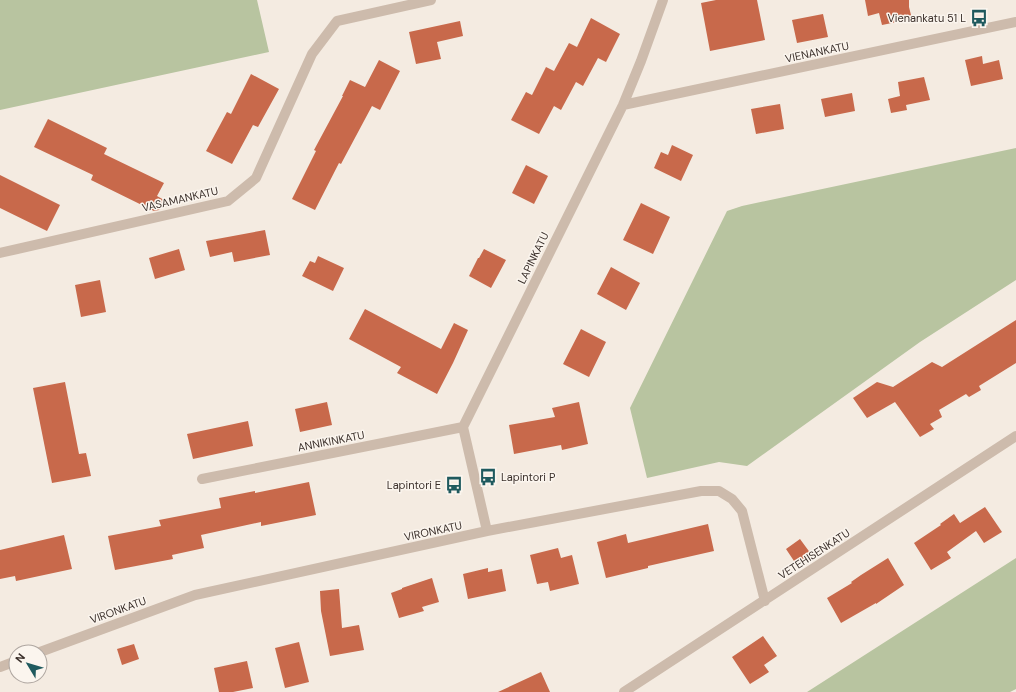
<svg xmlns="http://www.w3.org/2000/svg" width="1016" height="692" font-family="'DM Sans',sans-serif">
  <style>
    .green { fill: #b8c4a0 }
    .building { fill: #c8694b }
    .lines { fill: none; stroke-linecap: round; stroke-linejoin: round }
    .minor { stroke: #cdbbac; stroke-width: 10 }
    .labels { text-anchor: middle; stroke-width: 3; stroke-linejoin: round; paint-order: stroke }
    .poi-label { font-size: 11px; fill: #3b302b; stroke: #fbf5ee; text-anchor: end }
    .street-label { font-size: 11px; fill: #3b302b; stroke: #fbf5ee }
  </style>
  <rect width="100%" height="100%" fill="#f4ebe1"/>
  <path class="green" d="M 0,0 L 257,0 L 269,52 L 0,110 Z
    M 1016,148 L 1016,280 L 920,342 L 747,466 L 719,462 L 647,478 L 630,408 L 727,211 L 742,206 Z
    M 1016,558 L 1016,689 L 1010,692 L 807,692 Z"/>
  <path class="building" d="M 716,0 L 757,0 L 765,40 L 710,51 L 701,3 Z
    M 865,0 L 909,0 L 909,7 L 912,19 L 882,25 L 879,13 L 868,16 Z
    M 823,14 L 828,37 L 797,43 L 792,20 Z
    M 591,18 L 620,34 L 606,62 L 598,58 L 583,86 L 576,82 L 561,110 L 554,106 L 539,134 L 511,120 L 526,92 L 532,95 L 546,67 L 554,71 L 569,43 L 577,47 Z
    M 460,21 L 463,36 L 437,42 L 441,59 L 416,64 L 409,32 Z
    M 982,56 L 983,64 L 999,60 L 1003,79 L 971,86 L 965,60 Z
    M 379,60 L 400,71 L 380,110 L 372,106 L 341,164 L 339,163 L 315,210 L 292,199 L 316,151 L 314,150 L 343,96 L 342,96 L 350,80 L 365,87 Z
    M 251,74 L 279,89 L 258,127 L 253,125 L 232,164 L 206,151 L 227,112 L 231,114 Z
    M 924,77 L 930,100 L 906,105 L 907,110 L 891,113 L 888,99 L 900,96 L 898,82 Z
    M 852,93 L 855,111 L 825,117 L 821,99 Z
    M 780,104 L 784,129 L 756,134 L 751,109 Z
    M 48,119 L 107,148 L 104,154 L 164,183 L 157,196 L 164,200 L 159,210 L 154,211 L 91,180 L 93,175 L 34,147 Z
    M 672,145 L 693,155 L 681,181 L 654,168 L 661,152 L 668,155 Z
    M 526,165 L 548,176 L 534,204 L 512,193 Z
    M 0,175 L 60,205 L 47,231 L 0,208 Z
    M 641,203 L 670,217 L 653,254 L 623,240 Z
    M 265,230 L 270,255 L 234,262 L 232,252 L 210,257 L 206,241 Z
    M 179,249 L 185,270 L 155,279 L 149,258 Z
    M 484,249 L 506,260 L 491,288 L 469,276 L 478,258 L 479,258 Z
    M 318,256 L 344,268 L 333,291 L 302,276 L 310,261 L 315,263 Z
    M 611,267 L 640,283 L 626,310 L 597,294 Z
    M 100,280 L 106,312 L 81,317 L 75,285 Z
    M 365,309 L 441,349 L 454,323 L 468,330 L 453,363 L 437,394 L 397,373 L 401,367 L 349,339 Z
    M 1016,320 L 1016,363 L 979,386 L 981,390 L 969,397 L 966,394 L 939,410 L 942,417 L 930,424 L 934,429 L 920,437 L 895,402 L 867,418 L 853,398 L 877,382 L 893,387 L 932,362 L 942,367 Z
    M 581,329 L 606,342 L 589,377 L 563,364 Z
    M 65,382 L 79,454 L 86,453 L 91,476 L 52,483 L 33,388 Z
    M 327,402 L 332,425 L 300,432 L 295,409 Z
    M 579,402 L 588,444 L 562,450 L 561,445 L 514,454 L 509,425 L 555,417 L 552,408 Z
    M 248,421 L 253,446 L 193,459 L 187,434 Z
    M 309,482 L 316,515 L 261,526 L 261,522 L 201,535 L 204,548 L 172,555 L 173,559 L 115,570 L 108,536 L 161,526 L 159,520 L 221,508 L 219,498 L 255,491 L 255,493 Z
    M 985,507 L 1002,532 L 984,543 L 976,531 L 947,552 L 951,558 L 931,570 L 914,543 L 941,525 L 940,524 L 954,514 L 960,523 Z
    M 708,524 L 714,551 L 648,566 L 648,568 L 606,578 L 597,542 L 626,534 L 628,543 Z
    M 64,535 L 72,569 L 16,581 L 15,576 L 0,579 L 0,550 Z
    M 800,539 L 811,554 L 796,564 L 786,549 Z
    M 558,548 L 561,558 L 572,555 L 579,584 L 550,591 L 548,582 L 537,584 L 530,555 Z
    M 888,558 L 904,585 L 876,604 L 876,603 L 841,623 L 827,598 L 852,583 L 851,582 L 861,575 Z
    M 488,568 L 488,572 L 502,569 L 506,591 L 468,599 L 463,574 Z
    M 432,578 L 439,602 L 422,607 L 424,611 L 399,618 L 391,593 L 402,589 L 402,588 Z
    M 339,589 L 342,628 L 359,625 L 364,650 L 330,656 L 321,611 L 320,591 Z
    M 763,636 L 777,656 L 764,665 L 769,672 L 750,684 L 732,657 Z
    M 299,642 L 309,682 L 285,688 L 275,648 Z
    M 134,644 L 139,659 L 122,665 L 117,649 Z
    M 247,661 L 253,688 L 233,692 L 219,692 L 214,668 Z
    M 541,672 L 550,692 L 498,692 Z"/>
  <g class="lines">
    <path class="minor" d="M 623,105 L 1016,22
      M 0,253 L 228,201 L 256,178 L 312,54 L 337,21 L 431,0
      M 202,479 L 463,427
      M 487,531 L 463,427 L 623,105 L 641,61 L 663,0
      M 40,652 L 195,595 L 487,531 L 701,491 L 719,491 L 732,499 L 742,511 L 765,601
      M 0,667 L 16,661
      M 624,692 L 1016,436"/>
  </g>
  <defs>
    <g id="bus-bare" transform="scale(1.38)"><path d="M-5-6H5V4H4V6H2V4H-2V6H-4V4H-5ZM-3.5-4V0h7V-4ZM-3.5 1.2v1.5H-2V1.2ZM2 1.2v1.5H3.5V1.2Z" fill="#1f5a5e" stroke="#fbf5ee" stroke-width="2.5" paint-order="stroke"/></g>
  </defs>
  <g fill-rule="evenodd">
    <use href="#bus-bare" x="979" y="18"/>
    <use href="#bus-bare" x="488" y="477"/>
    <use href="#bus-bare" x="454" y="485"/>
  </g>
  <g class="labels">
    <g class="poi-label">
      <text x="966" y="22">Vienankatu 51 L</text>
      <text x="501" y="481" text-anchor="start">Lapintori P</text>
      <text x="441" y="489">Lapintori E</text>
    </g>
    <g class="street-label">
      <text transform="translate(817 52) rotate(-12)" y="4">VIENANKATU</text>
      <text transform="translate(180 199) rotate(-13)" y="4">VASAMANKATU</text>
      <text transform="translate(533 258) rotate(-64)" y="4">LAPINKATU</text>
      <text transform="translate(331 441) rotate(-11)" y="4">ANNIKINKATU</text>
      <text transform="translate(433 531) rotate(-12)" y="4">VIRONKATU</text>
      <text transform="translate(814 554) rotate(-33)" y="4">VETEHISENKATU</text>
      <text transform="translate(118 610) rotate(-20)" y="4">VIRONKATU</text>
    </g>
  </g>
  <g transform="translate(28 664) rotate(308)"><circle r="19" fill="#fbf5ee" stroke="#aea6a0"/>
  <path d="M0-3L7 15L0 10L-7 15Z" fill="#1f5a5e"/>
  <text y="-6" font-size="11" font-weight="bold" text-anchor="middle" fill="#3b302b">N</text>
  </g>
</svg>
